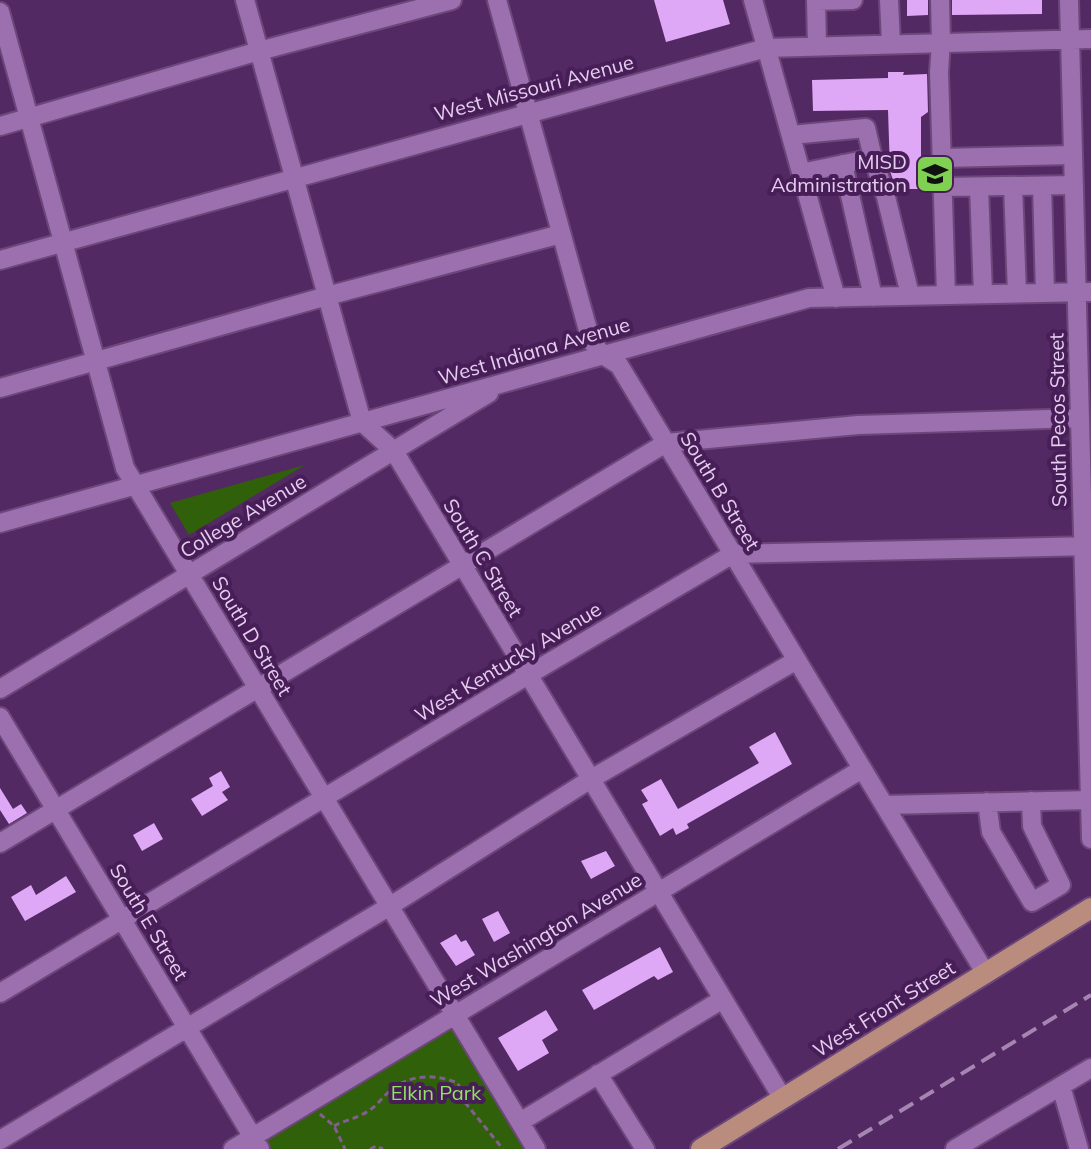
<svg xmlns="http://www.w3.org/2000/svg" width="1091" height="1149" font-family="Mulish,sans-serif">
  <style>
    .green { fill: #30600a }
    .building { fill: #dfa8f6 }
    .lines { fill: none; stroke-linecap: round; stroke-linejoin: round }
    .minor-casing { stroke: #6c477a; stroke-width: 22 }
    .major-casing { stroke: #6c477a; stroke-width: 24 }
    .path { stroke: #835f91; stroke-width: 3; stroke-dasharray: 6 4; stroke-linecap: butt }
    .minor { stroke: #9c6faf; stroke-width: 18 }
    .major { stroke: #b98c7e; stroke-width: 20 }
    .rail { stroke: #a585b2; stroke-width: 4; stroke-dasharray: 16 8; stroke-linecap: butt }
    .labels { text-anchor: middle; stroke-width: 8; stroke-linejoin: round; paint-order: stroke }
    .street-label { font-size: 20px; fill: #e6cef0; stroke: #481e58 }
    .poi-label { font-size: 20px; fill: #e6cef0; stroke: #481e58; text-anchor: end }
    .park-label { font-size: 20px; fill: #91e361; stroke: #481e58 }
  </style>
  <rect width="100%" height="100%" fill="#532963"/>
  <path class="green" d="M 305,465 L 189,535 L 170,503 Z
    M 455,1014 L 536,1149 L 260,1149 L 253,1137 Z"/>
  <path class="building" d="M 654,0 L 723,0 L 730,24 L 666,42 Z
    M 907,0 L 928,0 L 928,15 L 907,16 Z
    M 952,0 L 1042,0 L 1042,14 L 952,15 Z
    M 888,72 L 904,72 L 903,75 L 927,74 L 928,112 L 921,117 L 921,156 L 926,156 L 928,189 L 896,189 L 890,171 L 888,110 L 813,111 L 812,80 L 888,78 Z
    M 775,732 L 792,764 L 687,824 L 689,828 L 676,835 L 673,828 L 660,836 L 642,804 L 648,801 L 641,790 L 661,779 L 678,809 L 759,763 L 749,747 Z
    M 221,771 L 230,787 L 222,792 L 228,800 L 202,816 L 191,799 L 213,786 L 209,778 Z
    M 0,788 L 13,809 L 21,804 L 27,813 L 9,824 L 0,810 Z
    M 154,823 L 163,839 L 142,851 L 133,835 Z
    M 606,851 L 615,866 L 591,879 L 581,861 Z
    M 66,876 L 76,892 L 25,921 L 11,897 L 31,885 L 36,895 Z
    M 498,911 L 510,933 L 494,942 L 482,919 Z
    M 456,934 L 461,942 L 466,940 L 475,955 L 456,966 L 440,943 Z
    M 660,947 L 673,972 L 658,980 L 654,976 L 594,1010 L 582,990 Z
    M 546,1010 L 558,1030 L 542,1040 L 549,1053 L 518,1071 L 498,1038 Z"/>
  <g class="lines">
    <g class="minor-casing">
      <path id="minor" d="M 245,0 L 362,422 L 394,451 L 783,1099
        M 497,0 L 591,341 L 603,355 L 619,365 L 986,974
        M 753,0 L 836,298
        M 816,0 L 817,45
        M 889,0 L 891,43
        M 940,0 L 941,42 L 939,72 L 946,295
        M 1069,0 L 1091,839
        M 816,1 L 853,0
        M 0,12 L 125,468 L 536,1149
        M 0,126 L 259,51 L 452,0
        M 791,135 L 866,128 L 873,158
        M 942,158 L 1073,155
        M 843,164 L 873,297
        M 801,173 L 873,158 L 886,197 L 910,295
        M 1013,186 L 1017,293
        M 1042,186 L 1045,293
        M 942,187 L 1074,185
        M 979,187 L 983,294
        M 0,260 L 766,48 L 1091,39
        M 0,388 L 327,296 L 561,234
        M 0,523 L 809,298 L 1091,292
        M 0,689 L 489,393
        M 0,717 L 260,1149
        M 987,802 L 991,832 L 1032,902 L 1061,885 L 1032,826 L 1031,801
        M 885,805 L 1091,800
        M 0,843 L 666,443 L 858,425 L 1080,418
        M 0,993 L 528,675 L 733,554 L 1091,546
        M 598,1074 L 645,1149
        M 1061,1086 L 1079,1149
        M 520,1122 L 723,999
        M 0,1140 L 390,906 L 591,779 L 797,660
        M 233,1149 L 862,769
        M 955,1149 L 1091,1068"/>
    </g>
    <g class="major-casing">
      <path id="major" d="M 701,1149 L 1091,908"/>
    </g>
    <path class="path" d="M 320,1114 L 334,1126 L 345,1149
      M 334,1126 C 343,1121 354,1119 363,1114 C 375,1109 382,1097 392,1089 C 412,1074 435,1074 458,1083 L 463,1100 L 503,1149
      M 370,1149 L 376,1146 L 383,1149"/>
    <use href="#minor" class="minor"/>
    <use href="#major" class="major"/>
    <path class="rail" d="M 838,1149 L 1091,995"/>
  </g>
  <defs>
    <g id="school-square" transform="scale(2)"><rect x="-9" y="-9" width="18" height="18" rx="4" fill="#80d051" stroke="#481e58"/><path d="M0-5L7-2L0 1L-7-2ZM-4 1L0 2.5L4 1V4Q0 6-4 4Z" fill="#111"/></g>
  </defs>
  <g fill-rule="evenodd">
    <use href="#school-square" x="935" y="174"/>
  </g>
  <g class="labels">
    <g class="street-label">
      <text transform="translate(534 88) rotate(-15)" y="7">West Missouri Avenue</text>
      <text transform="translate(534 351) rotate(-16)" y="7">West Indiana Avenue</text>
      <text transform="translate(1058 420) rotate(-91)" y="7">South Pecos Street</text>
      <text transform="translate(720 491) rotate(59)" y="7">South B Street</text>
      <text transform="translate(243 516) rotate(-31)" y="7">College Avenue</text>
      <text transform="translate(483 558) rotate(59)" y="7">South C Street</text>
      <text transform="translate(252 636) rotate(59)" y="7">South D Street</text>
      <text transform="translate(508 662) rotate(-31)" y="7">West Kentucky Avenue</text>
      <text transform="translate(149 922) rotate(59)" y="7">South E Street</text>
      <text transform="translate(536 940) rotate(-31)" y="7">West Washington Avenue</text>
      <text transform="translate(884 1009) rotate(-32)" y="7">West Front Street</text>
    </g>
    <g class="poi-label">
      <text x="907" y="169">MISD<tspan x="907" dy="23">Administration</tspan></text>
    </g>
    <g class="park-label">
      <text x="436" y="1100">Elkin Park</text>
    </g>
  </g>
</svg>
